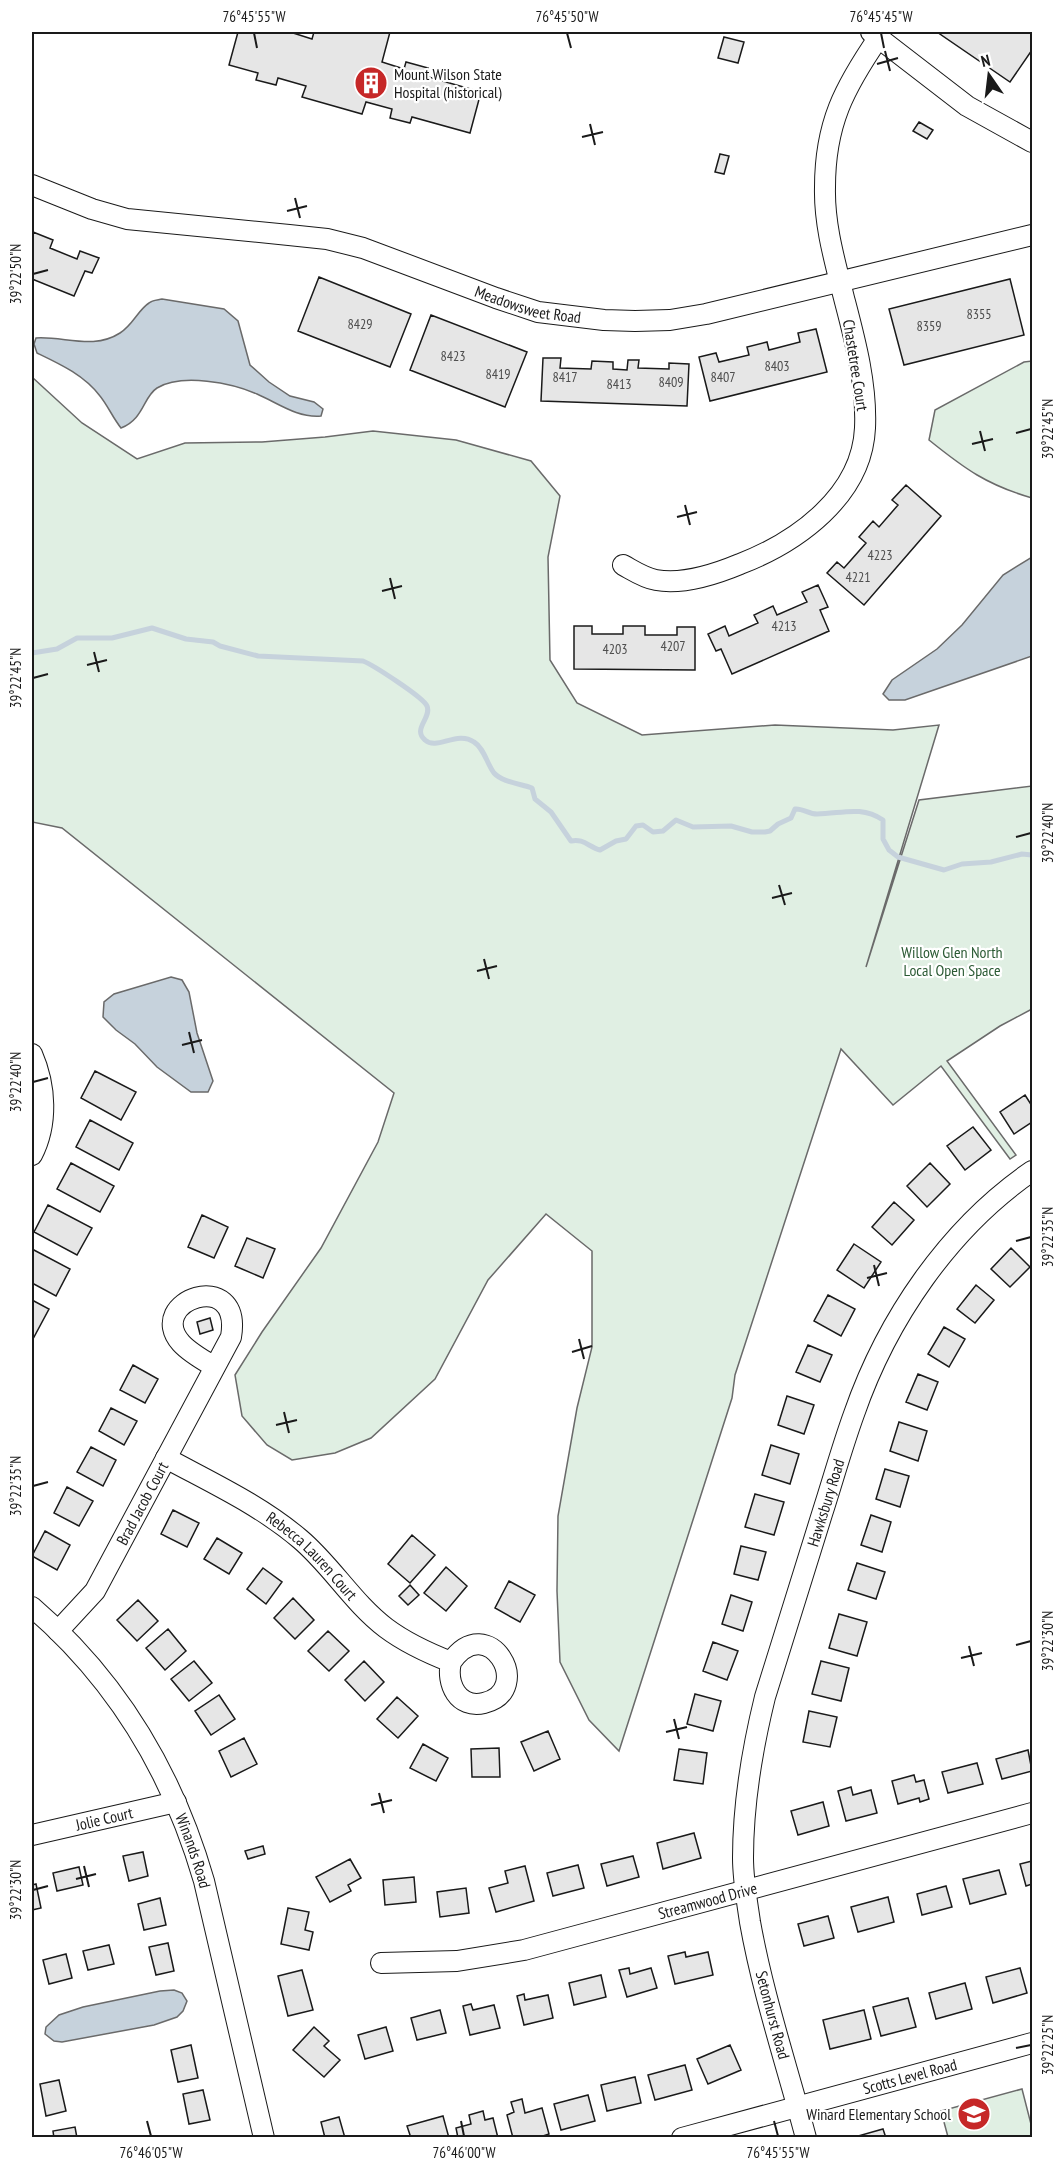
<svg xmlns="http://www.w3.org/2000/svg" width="1064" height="2169" font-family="'PT Sans Narrow',sans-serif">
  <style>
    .green { fill: #e0efe3; stroke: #6a6a6a; stroke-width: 1.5 }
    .water { fill: #c6d2dc; stroke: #6a6a6a; stroke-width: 1.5 }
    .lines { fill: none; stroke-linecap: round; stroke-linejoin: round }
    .stream { stroke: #c6d2dc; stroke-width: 5 }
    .building { fill: #e6e6e6; stroke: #1a1a1a; stroke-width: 1.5 }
    .minor-casing { stroke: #1a1a1a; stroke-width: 22 }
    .minor { stroke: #fff; stroke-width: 20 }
    .ticks { fill: none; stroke: #1a1a1a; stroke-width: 2 }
    .labels { text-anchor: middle; stroke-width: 4.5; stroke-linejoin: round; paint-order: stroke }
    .number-label { font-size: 14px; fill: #4d4d4d }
    .poi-label { font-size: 16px; fill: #1a1a1a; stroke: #fff; text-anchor: start }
    .street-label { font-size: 16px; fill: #1a1a1a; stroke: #fff }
    .park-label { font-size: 16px; fill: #2b5a34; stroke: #fff }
    .neatline { fill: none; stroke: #1a1a1a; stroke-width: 2 }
    .ticks-label { font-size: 15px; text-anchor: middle; fill: #1a1a1a }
  </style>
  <rect width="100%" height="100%" fill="#fff"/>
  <path class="green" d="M 1032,361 L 1032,498 C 987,485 965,469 929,440 L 935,410 L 1024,362 Z
    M 32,377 L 82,423 L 137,459 L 185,443 L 262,442 L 325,437 L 373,431 L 456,440 L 531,461 L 560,496 L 548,557 L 550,660 L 577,703 L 642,735 L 775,725 L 893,730 L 939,725 L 866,967 L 919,800 L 1032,786 L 1032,1009 L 1000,1026 L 947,1061 L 1016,1155 L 1010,1159 L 941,1066 L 893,1105 L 841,1049 L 735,1375 L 732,1398 L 619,1751 L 589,1720 L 560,1662 L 557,1591 L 558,1516 L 577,1408 L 592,1347 L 592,1251 L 546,1214 L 488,1280 L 435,1379 L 371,1438 L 335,1453 L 292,1460 L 267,1445 L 242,1416 L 235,1375 L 262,1332 L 321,1248 L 378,1142 L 394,1093 L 62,828 L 32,822 Z
    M 1022,2089 L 1032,2128 L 1032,2137 L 948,2137 L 941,2111 Z"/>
  <path class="water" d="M 162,299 L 224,309 L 238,321 L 250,365 L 269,382 L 290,396 L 314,402 L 323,409 L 321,416 C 297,418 278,403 257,394 C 232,383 182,373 157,388 C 143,397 144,419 121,428 C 113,418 108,406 100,396 C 84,375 60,364 37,353 L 34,344 L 36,338 C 64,336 94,350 120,333 C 133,325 138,310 149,303 C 152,300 158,300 162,299 Z
    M 1032,557 L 1032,656 L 905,700 L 889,700 L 883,694 L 892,680 L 937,649 L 962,625 L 1003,575 Z
    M 171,977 L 182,980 L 189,992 L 197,1033 L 213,1081 L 208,1092 L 191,1092 L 157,1067 L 135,1044 L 116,1030 L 103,1017 L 104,1002 L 114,994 Z
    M 174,1990 L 182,1993 L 187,2001 L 183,2011 L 177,2017 L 154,2025 L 62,2042 L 54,2041 L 45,2034 L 46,2027 L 59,2015 L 83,2007 L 160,1991 Z"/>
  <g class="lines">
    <path class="stream" d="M 32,653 L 57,649 L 77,638 L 112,638 L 152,628 L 186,639 L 213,642 L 220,646 L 258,656 L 363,661 C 373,665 423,697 427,706 C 432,718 412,729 425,740 C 437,751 457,730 474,742 C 484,748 487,764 494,773 C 502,782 521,784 532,788 L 535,799 L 551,812 L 571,841 C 583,838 589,847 600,850 L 616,841 L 626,839 L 636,826 L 643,825 L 653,832 L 663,831 L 676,820 L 693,827 L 731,826 L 752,832 L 765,832 L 770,831 L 778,824 L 791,818 L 795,809 C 802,808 809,814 817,814 C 841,814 860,805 883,820 L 883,839 L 889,850 L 898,857 L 944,870 L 962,864 L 991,862 L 1022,854 L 1032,855"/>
  </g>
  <path class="building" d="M 238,32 L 290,32 L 312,39 L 314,32 L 390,32 L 382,62 L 404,69 L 406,62 L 428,68 L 425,76 L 481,92 L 470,133 L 412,117 L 410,123 L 390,118 L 392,109 L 366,102 L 362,114 L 302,97 L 306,86 L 278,78 L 276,85 L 256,80 L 258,73 L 229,65 Z
    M 937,32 L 1032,32 L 1032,50 L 1010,82 Z
    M 724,37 L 744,42 L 738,63 L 718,58 Z
    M 919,122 L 933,130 L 927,139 L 913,131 Z
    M 720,154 L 729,156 L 724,174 L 715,172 Z
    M 33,232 L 53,240 L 50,248 L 77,259 L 80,251 L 99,258 L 92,273 L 85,271 L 74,296 L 32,279 Z
    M 319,277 L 411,314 L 390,367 L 298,331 Z
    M 1010,279 L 1024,335 L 904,365 L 889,309 Z
    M 431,315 L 527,352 L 505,407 L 410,370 Z
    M 816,329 L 827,372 L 710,401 L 699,357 L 716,353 L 719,362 L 749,355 L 747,347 L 767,342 L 769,350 L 800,342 L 798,333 Z
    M 543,358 L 561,358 L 560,368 L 591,369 L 592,361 L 613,362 L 613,369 L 627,370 L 628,360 L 639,360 L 638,368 L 669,369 L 669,363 L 689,364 L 687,406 L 541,401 Z
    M 906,485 L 941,516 L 864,605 L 827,573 L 837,562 L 844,568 L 866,543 L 859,537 L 873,521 L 879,527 L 898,505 L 892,500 Z
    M 818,585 L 828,607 L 820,610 L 829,631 L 732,674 L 721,649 L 716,651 L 708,634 L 725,626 L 729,636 L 758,623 L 754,615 L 773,606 L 777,615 L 807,602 L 802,592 Z
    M 574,626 L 592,626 L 592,634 L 623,634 L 623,626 L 645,626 L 645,635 L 677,635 L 677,627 L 695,627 L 695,670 L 574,669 Z
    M 95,1071 L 136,1092 L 121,1120 L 81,1098 Z
    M 1025,1095 L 1032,1106 L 1032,1122 L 1014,1134 L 1000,1112 Z
    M 90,1120 L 133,1143 L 119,1170 L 76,1147 Z
    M 973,1127 L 991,1150 L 965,1170 L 947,1146 Z
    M 71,1163 L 114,1186 L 100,1212 L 57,1189 Z
    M 930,1163 L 950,1184 L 927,1207 L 907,1186 Z
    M 894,1202 L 914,1220 L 892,1245 L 872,1227 Z
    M 48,1205 L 92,1228 L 77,1255 L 34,1232 Z
    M 202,1215 L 228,1227 L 214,1258 L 188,1247 Z
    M 247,1238 L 275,1249 L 263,1278 L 235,1266 Z
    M 854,1244 L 881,1262 L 864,1288 L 837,1270 Z
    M 1011,1248 L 1030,1267 L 1010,1287 L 991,1269 Z
    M 32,1249 L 70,1269 L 56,1296 L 32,1283 Z
    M 976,1285 L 994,1300 L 975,1323 L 957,1309 Z
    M 828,1295 L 855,1309 L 841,1336 L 814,1321 Z
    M 32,1300 L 49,1309 L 34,1337 L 32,1335 Z
    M 210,1318 L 213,1330 L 200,1334 L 197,1322 Z
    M 944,1327 L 965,1339 L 949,1367 L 928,1354 Z
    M 808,1345 L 832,1355 L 820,1382 L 796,1372 Z
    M 133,1365 L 158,1379 L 145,1403 L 120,1390 Z
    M 918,1374 L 938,1382 L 927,1410 L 906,1402 Z
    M 787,1396 L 814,1405 L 804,1434 L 778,1425 Z
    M 111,1408 L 137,1421 L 124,1445 L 99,1431 Z
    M 899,1422 L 927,1431 L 918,1461 L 890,1451 Z
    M 771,1445 L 799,1454 L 790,1484 L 762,1475 Z
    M 91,1447 L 116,1460 L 103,1486 L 77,1472 Z
    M 885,1469 L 909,1476 L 900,1507 L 876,1499 Z
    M 67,1487 L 93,1501 L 79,1526 L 54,1513 Z
    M 755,1494 L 784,1502 L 774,1535 L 745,1527 Z
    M 173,1510 L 199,1523 L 187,1547 L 161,1534 Z
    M 871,1515 L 891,1522 L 882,1552 L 861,1545 Z
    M 45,1531 L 70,1545 L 57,1570 L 32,1556 Z
    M 412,1535 L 435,1555 L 410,1583 L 388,1564 Z
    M 217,1538 L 242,1553 L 229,1574 L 204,1559 Z
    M 741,1546 L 766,1552 L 758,1580 L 734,1574 Z
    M 857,1563 L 885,1572 L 876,1599 L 848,1590 Z
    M 446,1567 L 467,1586 L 446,1611 L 424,1593 Z
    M 263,1568 L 282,1582 L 266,1604 L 247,1589 Z
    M 509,1581 L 535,1595 L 520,1622 L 495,1608 Z
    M 410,1585 L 419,1595 L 408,1605 L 399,1596 Z
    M 731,1595 L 752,1602 L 743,1631 L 722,1624 Z
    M 293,1598 L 314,1620 L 295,1639 L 274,1618 Z
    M 138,1600 L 158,1621 L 137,1641 L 117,1620 Z
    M 839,1614 L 867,1622 L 857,1656 L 829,1648 Z
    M 168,1629 L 186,1651 L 165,1670 L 146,1648 Z
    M 328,1631 L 349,1651 L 329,1671 L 308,1651 Z
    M 713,1642 L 738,1651 L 727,1680 L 703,1671 Z
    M 194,1661 L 212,1683 L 189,1701 L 171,1679 Z
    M 364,1661 L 384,1682 L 365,1701 L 345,1680 Z
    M 821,1661 L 849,1668 L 841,1701 L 812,1694 Z
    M 695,1694 L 721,1701 L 713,1731 L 687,1724 Z
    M 219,1695 L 235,1719 L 211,1735 L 195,1711 Z
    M 397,1697 L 418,1716 L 398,1738 L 377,1719 Z
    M 809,1711 L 837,1717 L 830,1747 L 803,1742 Z
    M 548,1731 L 560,1759 L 534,1771 L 521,1742 Z
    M 244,1738 L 257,1764 L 231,1777 L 219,1751 Z
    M 423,1744 L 448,1758 L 436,1781 L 410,1768 Z
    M 499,1748 L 500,1777 L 472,1777 L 471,1749 Z
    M 679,1749 L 707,1753 L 703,1784 L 674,1780 Z
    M 1028,1750 L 1032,1771 L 1002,1779 L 996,1759 Z
    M 977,1763 L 983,1784 L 948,1793 L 942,1772 Z
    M 914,1775 L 916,1782 L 924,1780 L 929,1799 L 920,1802 L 919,1798 L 898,1804 L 892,1781 Z
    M 851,1787 L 853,1795 L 871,1790 L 877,1813 L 846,1821 L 838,1791 Z
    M 823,1802 L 829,1826 L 798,1835 L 791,1811 Z
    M 694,1833 L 701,1858 L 663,1869 L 657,1843 Z
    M 263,1846 L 265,1854 L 248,1859 L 245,1851 Z
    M 143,1852 L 148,1876 L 129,1881 L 123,1856 Z
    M 633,1856 L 639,1877 L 607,1886 L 601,1864 Z
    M 350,1859 L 361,1878 L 348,1885 L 351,1891 L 330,1902 L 316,1877 Z
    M 1032,1861 L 1032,1884 L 1026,1886 L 1020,1864 Z
    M 578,1865 L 584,1888 L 553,1896 L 547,1873 Z
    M 525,1866 L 534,1901 L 496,1912 L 489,1888 L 508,1883 L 505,1871 Z
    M 79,1867 L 83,1885 L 57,1891 L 53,1873 Z
    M 999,1870 L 1006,1894 L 970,1904 L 963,1879 Z
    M 414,1877 L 416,1902 L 385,1905 L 383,1880 Z
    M 36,1884 L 41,1908 L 32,1910 L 32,1885 Z
    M 946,1886 L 952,1907 L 922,1915 L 917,1894 Z
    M 466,1888 L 469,1913 L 440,1917 L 437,1892 Z
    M 888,1897 L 894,1922 L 858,1932 L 851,1907 Z
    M 160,1898 L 166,1925 L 144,1930 L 138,1904 Z
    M 288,1908 L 309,1912 L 305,1930 L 313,1932 L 309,1950 L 281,1944 Z
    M 828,1916 L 834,1938 L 804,1946 L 798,1924 Z
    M 168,1943 L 174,1971 L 156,1975 L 149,1947 Z
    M 109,1945 L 114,1964 L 88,1970 L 83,1951 Z
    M 685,1952 L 686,1957 L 708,1952 L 713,1975 L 675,1984 L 668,1956 Z
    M 66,1954 L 72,1978 L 49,1984 L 43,1960 Z
    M 629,1968 L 630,1974 L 651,1968 L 657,1988 L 627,1997 L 619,1970 Z
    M 1020,1968 L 1027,1993 L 993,2003 L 986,1977 Z
    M 302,1970 L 313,2010 L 288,2016 L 278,1976 Z
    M 601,1975 L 606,1997 L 574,2005 L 569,1983 Z
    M 965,1983 L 972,2009 L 936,2019 L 929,1993 Z
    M 524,1994 L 525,2000 L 548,1995 L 553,2018 L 524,2025 L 517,1996 Z
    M 908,1998 L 916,2027 L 881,2036 L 873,2007 Z
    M 471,2004 L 473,2010 L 494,2005 L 500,2028 L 470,2035 L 463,2006 Z
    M 440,2010 L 446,2033 L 417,2040 L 411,2018 Z
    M 864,2010 L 871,2039 L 830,2049 L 823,2020 Z
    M 314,2027 L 329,2041 L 324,2046 L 340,2060 L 324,2077 L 293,2050 Z
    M 386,2027 L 393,2051 L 365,2059 L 358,2035 Z
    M 191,2045 L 198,2078 L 178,2082 L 171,2050 Z
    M 730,2045 L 741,2070 L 708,2084 L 697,2059 Z
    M 685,2065 L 692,2090 L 655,2100 L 648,2075 Z
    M 635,2077 L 641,2103 L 607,2111 L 601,2085 Z
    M 59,2080 L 66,2111 L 46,2116 L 40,2084 Z
    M 203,2090 L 210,2120 L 189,2124 L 183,2094 Z
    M 588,2095 L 595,2121 L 561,2130 L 554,2104 Z
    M 522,2099 L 525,2113 L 542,2108 L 549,2134 L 537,2138 L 513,2138 L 507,2115 L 514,2112 L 511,2102 Z
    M 483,2111 L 485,2120 L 493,2118 L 498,2138 L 458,2138 L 456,2128 L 471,2124 L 469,2115 Z
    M 443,2116 L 449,2138 L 411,2138 L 407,2126 Z
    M 339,2117 L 345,2138 L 325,2138 L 321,2122 Z
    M 75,2127 L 77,2138 L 54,2138 L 53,2131 Z
    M 883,2129 L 886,2138 L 858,2138 L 858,2136 Z"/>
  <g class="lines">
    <g class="minor-casing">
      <g id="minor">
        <path d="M 871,32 L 967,106 L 1032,142"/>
        <path id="s1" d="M 32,185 L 92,209 L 127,219 L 289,235 L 327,239 L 363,248 L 496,298 L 538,312 L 604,320 L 635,321 L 670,320 L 706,314 L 1032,235"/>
        <path d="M 623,565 C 634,571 644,578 656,580 C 683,585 716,574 740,564 C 797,542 862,496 865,428 C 867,384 855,340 844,298 C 835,262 824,225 825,187 C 825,124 844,88 879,37"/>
        <path d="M 32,1054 C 46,1086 48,1124 32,1155"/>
        <path id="s2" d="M 166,1458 C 212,1483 260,1505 300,1539 C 331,1565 353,1603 386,1628 C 406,1643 428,1653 451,1662 C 446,1684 458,1709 484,1703 C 536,1690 488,1609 451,1662"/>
        <path id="s3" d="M 32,1607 C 117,1680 173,1774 204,1881 L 264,2138"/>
        <path id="s4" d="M 58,1631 L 95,1591 L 231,1337 C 243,1266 144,1301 181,1343 C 190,1353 203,1360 215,1367"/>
        <path id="s5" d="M 32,1835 L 176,1802"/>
        <path id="s6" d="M 381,1963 L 457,1961 L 524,1950 L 1032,1813"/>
        <path id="s7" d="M 682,2138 L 1032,2043"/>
        <path id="s8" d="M 806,2138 C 787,2066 763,1995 750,1922 C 747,1901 743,1880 743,1858 C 743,1803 752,1750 765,1697 C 784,1636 803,1575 822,1514 C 833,1480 842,1447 854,1414 C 887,1319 949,1228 1032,1171"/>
      </g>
    </g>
    <use href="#minor" class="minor"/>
  </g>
  <path class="ticks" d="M 254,33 L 257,48M 567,33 L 571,48M 881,33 L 884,48M 885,51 L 890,71M 877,64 L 898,58M 590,124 L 595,145M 582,137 L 603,132M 295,198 L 300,218M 287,211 L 307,206M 33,274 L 48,270M 980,431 L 985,451M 1016,433 L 1031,429M 972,444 L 993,439M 685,505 L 690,525M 677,517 L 697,512M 390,578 L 395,599M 382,591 L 402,586M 94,652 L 99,672M 87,665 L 107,660M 33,678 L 48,674M 1016,837 L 1031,833M 779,885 L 785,905M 772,898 L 792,893M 484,959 L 489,979M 477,971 L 497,966M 189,1032 L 194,1053M 182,1045 L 202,1040M 33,1082 L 48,1078M 1016,1241 L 1031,1237M 874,1265 L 879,1286M 867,1278 L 887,1273M 579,1339 L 584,1359M 572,1352 L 592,1346M 284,1412 L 289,1433M 276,1425 L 297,1420M 33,1486 L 48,1482M 1016,1645 L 1031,1641M 969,1646 L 974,1666M 961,1658 L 982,1653M 674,1719 L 679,1739M 666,1732 L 687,1727M 379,1793 L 384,1813M 371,1805 L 392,1800M 84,1866 L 89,1887M 76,1879 L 96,1874M 33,1890 L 48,1886M 1016,2048 L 1031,2045M 147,2121 L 151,2136M 461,2121 L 464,2136M 774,2121 L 778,2136"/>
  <defs>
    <g id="building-disc" transform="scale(1.725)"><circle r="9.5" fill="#c62828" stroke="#fff"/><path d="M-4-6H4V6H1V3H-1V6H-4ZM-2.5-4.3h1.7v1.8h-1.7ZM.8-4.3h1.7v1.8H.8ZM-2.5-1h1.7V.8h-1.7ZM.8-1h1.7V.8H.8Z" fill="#fff"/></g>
    <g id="school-disc" transform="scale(1.725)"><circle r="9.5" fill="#c62828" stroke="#fff"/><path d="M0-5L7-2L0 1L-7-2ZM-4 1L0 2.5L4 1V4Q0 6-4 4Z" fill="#fff"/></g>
  </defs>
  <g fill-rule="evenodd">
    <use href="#building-disc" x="371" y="83"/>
    <use href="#school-disc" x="974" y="2114"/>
  </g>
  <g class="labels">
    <g class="number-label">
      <text x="979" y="319">8355</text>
      <text x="360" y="329">8429</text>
      <text x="929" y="331">8359</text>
      <text x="453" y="361">8423</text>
      <text x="777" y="371">8403</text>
      <text x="498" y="379">8419</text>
      <text x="565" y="382">8417</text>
      <text x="723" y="382">8407</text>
      <text x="671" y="387">8409</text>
      <text x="619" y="389">8413</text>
      <text x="880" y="560">4223</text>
      <text x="858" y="582">4221</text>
      <text x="784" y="631">4213</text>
      <text x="673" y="651">4207</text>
      <text x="615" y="654">4203</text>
    </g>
    <g class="poi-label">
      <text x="394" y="80">Mount Wilson State<tspan x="394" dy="18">Hospital (historical)</tspan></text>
      <text x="951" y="2120" text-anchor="end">Winard Elementary School</text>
    </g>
    <g class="street-label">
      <text dy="6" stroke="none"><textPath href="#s1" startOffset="514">Meadowsweet Road</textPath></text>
      <text transform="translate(856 365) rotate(81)" y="6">Chastetree Court</text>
      <text dy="6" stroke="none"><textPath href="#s4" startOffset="154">Brad Jacob Court</textPath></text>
      <text dy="6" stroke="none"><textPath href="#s8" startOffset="654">Hawksbury Road</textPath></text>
      <text dy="6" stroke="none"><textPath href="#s2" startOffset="177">Rebecca Lauren Court</textPath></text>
      <text dy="6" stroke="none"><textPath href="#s5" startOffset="74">Jolie Court</textPath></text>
      <text dy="6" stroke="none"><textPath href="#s3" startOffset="296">Winands Road</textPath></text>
      <text dy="6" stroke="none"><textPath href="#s6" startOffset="334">Streamwood Drive</textPath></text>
      <text transform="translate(773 2015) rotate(75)" y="6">Setonhurst Road</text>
      <text dy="6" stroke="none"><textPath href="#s7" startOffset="236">Scotts Level Road</textPath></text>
    </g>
    <g class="park-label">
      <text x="952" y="958">Willow Glen North<tspan x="952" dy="18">Local Open Space</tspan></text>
    </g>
  </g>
  <rect width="1064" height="2169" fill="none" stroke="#ffffff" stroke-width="66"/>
  <g transform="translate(989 75) rotate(346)" stroke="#ffffff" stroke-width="4.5" paint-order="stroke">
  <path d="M0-4.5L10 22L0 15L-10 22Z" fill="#1a1a1a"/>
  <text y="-9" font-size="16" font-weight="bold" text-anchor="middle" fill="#1a1a1a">N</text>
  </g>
  <rect x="33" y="33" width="998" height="2103" class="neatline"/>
  <g class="ticks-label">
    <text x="254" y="22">76°45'55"W</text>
    <text x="567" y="22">76°45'50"W</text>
    <text x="881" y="22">76°45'45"W</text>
    <text transform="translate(16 274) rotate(-90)" y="5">39°22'50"N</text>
    <text transform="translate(1048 429) rotate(-90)" y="5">39°22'45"N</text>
    <text transform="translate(16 678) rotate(-90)" y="5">39°22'45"N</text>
    <text transform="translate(1048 833) rotate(-90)" y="5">39°22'40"N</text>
    <text transform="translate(16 1082) rotate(-90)" y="5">39°22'40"N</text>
    <text transform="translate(1048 1237) rotate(-90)" y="5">39°22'35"N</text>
    <text transform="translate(16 1486) rotate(-90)" y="5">39°22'35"N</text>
    <text transform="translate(1048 1641) rotate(-90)" y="5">39°22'30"N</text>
    <text transform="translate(16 1890) rotate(-90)" y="5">39°22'30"N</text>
    <text transform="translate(1048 2045) rotate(-90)" y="5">39°22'25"N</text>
    <text x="151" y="2158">76°46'05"W</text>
    <text x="464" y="2158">76°46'00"W</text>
    <text x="778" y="2158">76°45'55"W</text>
  </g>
</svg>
